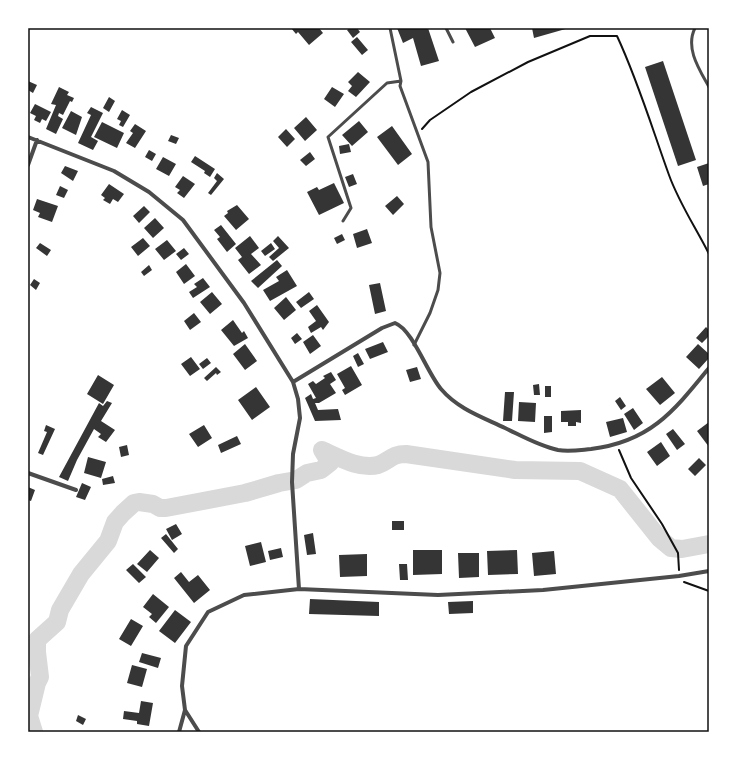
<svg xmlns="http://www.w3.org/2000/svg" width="737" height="760" font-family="'DejaVu Sans',sans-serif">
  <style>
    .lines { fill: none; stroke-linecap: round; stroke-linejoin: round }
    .river { stroke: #d9d9d9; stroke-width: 18 }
    .building { fill: #353535 }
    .path { stroke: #111; stroke-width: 2 }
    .service { stroke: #4c4c4c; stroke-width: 3 }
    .minor { stroke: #4c4c4c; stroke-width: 4 }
    .neatline { fill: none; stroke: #111; stroke-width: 1.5 }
  </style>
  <rect width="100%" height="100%" fill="#fff"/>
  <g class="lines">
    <path class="river" d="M 34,732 L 29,716 L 37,683 L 40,677 L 37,652 L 37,640 L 57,622 L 60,610 L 81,574 L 108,541 L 115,522 L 123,513 L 134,503 L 139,502 L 153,504 L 160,508 L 166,508 L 245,493 L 279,483 L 296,480 L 307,473 L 321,470 L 330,463 L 322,450 C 338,457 360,470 378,465 C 390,461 391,454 406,454 L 515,470 L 580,471 L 620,489 L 659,538 L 671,548 L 682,549 L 709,544"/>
  </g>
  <path class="building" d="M 291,28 L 319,28 L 323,33 L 309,45 L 298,32 L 296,34 Z
    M 350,28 L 357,28 L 360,32 L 353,38 L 347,30 Z
    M 397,28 L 428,28 L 439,61 L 421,66 L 413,38 L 403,43 Z
    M 465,28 L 490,28 L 495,38 L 475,47 Z
    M 532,28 L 569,28 L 534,38 Z
    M 357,37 L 368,50 L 362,55 L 351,42 Z
    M 663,61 L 696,160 L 678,166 L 645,67 Z
    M 358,72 L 370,82 L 356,97 L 348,91 L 352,86 L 348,82 Z
    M 28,81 L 37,85 L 33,93 L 28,90 Z
    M 59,87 L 69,92 L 67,95 L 74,98 L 72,102 L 70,101 L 63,115 L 59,113 L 58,116 L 63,119 L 56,134 L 46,129 L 56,105 L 51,104 Z
    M 332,87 L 344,94 L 335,107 L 324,99 Z
    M 109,97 L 115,101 L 109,112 L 103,108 Z
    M 35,104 L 51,112 L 46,121 L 42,119 L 40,123 L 34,120 L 36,116 L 30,113 Z
    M 91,107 L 103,113 L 91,137 L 98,141 L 93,150 L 78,143 L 91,115 L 87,113 Z
    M 122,110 L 130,115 L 123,127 L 119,125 L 121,121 L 117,119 Z
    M 71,111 L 82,117 L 76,135 L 62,128 Z
    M 306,117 L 317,130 L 305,141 L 294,128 Z
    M 359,121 L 368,132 L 352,146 L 342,135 Z
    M 102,122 L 124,133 L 117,148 L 94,137 Z
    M 135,124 L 146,131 L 135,148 L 126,143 L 133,133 L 130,131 Z
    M 392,126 L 412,154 L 398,165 L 377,137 Z
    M 286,129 L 295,139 L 287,147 L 278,137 Z
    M 171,135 L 179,138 L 176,144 L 168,141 Z
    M 349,144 L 351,152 L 340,154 L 339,146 Z
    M 149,150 L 156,154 L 152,161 L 145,157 Z
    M 310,152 L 315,159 L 306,166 L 300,160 Z
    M 195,156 L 215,169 L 210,177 L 204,173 L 205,171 L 191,162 Z
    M 163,157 L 176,164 L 169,176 L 156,169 Z
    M 709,163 L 709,184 L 703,186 L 697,167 Z
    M 65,166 L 78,171 L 73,181 L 61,173 Z
    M 217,173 L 224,179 L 211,195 L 208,193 L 217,181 L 214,178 Z
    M 353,174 L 357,184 L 349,187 L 345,177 Z
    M 183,176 L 195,184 L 184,198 L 177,193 L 180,190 L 175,187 Z
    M 334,183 L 344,203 L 319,215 L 307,192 L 317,187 L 319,190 Z
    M 109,184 L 124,194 L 118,202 L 113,199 L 110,204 L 103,200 L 105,198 L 101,195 Z
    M 60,186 L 68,190 L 64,198 L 56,195 Z
    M 397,196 L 404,204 L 393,215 L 385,206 Z
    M 37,199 L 58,206 L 52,222 L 38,217 L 40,213 L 33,210 Z
    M 237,205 L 249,219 L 236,230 L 224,216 L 228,213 L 227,211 Z
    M 144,206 L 150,212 L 139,223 L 133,216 Z
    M 155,218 L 164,228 L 153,238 L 144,228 Z
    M 221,225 L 236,244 L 227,252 L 217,239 L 220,237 L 214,230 Z
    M 367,229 L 372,243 L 357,248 L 353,234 Z
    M 342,234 L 345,240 L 337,244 L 334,238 Z
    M 250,236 L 259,248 L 251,254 L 261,265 L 249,274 L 238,260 L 242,257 L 235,248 Z
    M 278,236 L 289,248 L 273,261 L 269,257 L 279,248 L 273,241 Z
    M 143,238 L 150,246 L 138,256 L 131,247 Z
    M 167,240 L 176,251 L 164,260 L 155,249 Z
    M 40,243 L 51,250 L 47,256 L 36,248 Z
    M 271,243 L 275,249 L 265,256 L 261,251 Z
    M 184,248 L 189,254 L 181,260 L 176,254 Z
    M 277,260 L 282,266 L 258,288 L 251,281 Z
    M 186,264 L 195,276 L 184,284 L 176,272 Z
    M 149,265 L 152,270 L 144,276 L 141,272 Z
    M 287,270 L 297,286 L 270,301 L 263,290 L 279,281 L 276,277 Z
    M 203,278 L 210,287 L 193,298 L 189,292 L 197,287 L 194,284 Z
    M 34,279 L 40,283 L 36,290 L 30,285 Z
    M 380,283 L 386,311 L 375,314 L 369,285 Z
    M 212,292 L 222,304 L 210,314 L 200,302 Z
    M 309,292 L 314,299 L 301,308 L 296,302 Z
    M 286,297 L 296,310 L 284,320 L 274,308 Z
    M 317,305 L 329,322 L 323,330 L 321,327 L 311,333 L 308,327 L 316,321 L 309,311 Z
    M 194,313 L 201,322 L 190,330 L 184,321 Z
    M 233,320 L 242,333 L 244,331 L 248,338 L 234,346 L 221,330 Z
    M 706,327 L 709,330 L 709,338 L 708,337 L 702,343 L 696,338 Z
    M 297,333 L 302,339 L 295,344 L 291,338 Z
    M 313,335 L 321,346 L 310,354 L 303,342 Z
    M 383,342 L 388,352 L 370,359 L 365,349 Z
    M 245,344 L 257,361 L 245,370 L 233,354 Z
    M 698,344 L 709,354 L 709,358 L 699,369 L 686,357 Z
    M 358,353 L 364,364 L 358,367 L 353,356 Z
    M 191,357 L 200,369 L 190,376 L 181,364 Z
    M 207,358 L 211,363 L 203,369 L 199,364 Z
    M 351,366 L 362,385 L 345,395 L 342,390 L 345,388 L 337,374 Z
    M 216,367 L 221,372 L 217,375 L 216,373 L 207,381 L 204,378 Z
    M 417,367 L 421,379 L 410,382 L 406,370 Z
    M 331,372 L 336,380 L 330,384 L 336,393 L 319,403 L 315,403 L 318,410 L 338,409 L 341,420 L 315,421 L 305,398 L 311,394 L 313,399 L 316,398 L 308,384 L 313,381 L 316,384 L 325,378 L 323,376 Z
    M 98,375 L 114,385 L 103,404 L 87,394 Z
    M 662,377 L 675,393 L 660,405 L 646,389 Z
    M 539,384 L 540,395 L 534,395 L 533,385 Z
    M 545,386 L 551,386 L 551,397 L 545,397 Z
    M 256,387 L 270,407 L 252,420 L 238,400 Z
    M 505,392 L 514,392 L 512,421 L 503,421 Z
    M 620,397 L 626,406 L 621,410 L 615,401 Z
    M 107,401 L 112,403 L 101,421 L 115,430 L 106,442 L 98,437 L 101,434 L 94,429 L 77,460 L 68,481 L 59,477 L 99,403 L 103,406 Z
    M 519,402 L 536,403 L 535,422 L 518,421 Z
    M 633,408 L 643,423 L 634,430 L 624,414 Z
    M 581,410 L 581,423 L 576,422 L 576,426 L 568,426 L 568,422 L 561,422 L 561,411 Z
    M 544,416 L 552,416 L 552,432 L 544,433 Z
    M 623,418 L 627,432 L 610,437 L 606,422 Z
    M 709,422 L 709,447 L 697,431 Z
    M 46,425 L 55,429 L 43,455 L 38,453 L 47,432 L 44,431 Z
    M 204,425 L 212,438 L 198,447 L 189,434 Z
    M 673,429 L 685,444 L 677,450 L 666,434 Z
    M 237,436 L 241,444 L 221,453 L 218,445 Z
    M 661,442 L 670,456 L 657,466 L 647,452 Z
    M 127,445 L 129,455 L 121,457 L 119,447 Z
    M 88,457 L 106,462 L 101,478 L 84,473 Z
    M 699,458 L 706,465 L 695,476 L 688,469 Z
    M 113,476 L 115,483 L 103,485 L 102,479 Z
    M 82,483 L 91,487 L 85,500 L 76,497 Z
    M 28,487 L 35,490 L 31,501 L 28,500 Z
    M 392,521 L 404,521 L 404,530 L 392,530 Z
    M 176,524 L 182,534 L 172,540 L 166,529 Z
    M 313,533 L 316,554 L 307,555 L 304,535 Z
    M 166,534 L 178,549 L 174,553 L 161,538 Z
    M 261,542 L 266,562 L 250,566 L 245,546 Z
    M 281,548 L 283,557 L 270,560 L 268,551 Z
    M 150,550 L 159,558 L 147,572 L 137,564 Z
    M 413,550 L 442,550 L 442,574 L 413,575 Z
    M 517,550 L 518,574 L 488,575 L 487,551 Z
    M 554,551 L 556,574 L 534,576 L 532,553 Z
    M 458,553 L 479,553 L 479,577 L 459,578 Z
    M 367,554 L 367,576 L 340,577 L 339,555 Z
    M 133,564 L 146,577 L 139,583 L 126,570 Z
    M 399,564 L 407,564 L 408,580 L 400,580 Z
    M 181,572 L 189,582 L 198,575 L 210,590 L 194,603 L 174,578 Z
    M 153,594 L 169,607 L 156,623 L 149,617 L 152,614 L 143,607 Z
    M 310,599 L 379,602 L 379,616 L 309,614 Z
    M 473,601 L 473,613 L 449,614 L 448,602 Z
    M 175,610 L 191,622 L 175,643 L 159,631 Z
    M 131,619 L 143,626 L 131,646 L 119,639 Z
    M 142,653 L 161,658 L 158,668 L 139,662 Z
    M 132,665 L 147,669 L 142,687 L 127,683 Z
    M 141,701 L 153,703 L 149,726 L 137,724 L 137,721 L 123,719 L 124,711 L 139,713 Z
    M 78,715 L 86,719 L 83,725 L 76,721 Z"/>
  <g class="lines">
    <path class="path" d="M 422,129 L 430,120 L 471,92 L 528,62 L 590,36 L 617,36 C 638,81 652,128 669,175 C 679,203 696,228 709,254
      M 619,450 L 631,478 L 662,524 L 678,553 L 679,570
      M 684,582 L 709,591"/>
    <path class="service" d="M 390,28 L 401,81 L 400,86 L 428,162 L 431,227 L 440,273 L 438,290 L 430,313 L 414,345
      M 446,28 L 453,42
      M 695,28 C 685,48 699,69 709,87
      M 343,221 L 351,208 L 328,137 L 387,83 L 401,81"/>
    <path class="minor" d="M 28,137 L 114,171 L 149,192 L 183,220 L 244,303 L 293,382 L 298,399 L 300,418 L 293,454 L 292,482 L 299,589
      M 28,165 L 37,140
      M 293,382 L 382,328 L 395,323 C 413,330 427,373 441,389 C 458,409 482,417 505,428 C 522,436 539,446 558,450 C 569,452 580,450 591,449 C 650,442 674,411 709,368
      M 28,473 L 76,490
      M 185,710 L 199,732
      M 179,732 L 185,710 L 182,686 L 186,646 L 208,612 L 244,595 L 299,589 L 438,595 L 543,590 L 679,576 L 709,571"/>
  </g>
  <rect width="737" height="760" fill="none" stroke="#ffffff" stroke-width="58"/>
  <rect x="29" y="29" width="679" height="702" class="neatline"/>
</svg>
